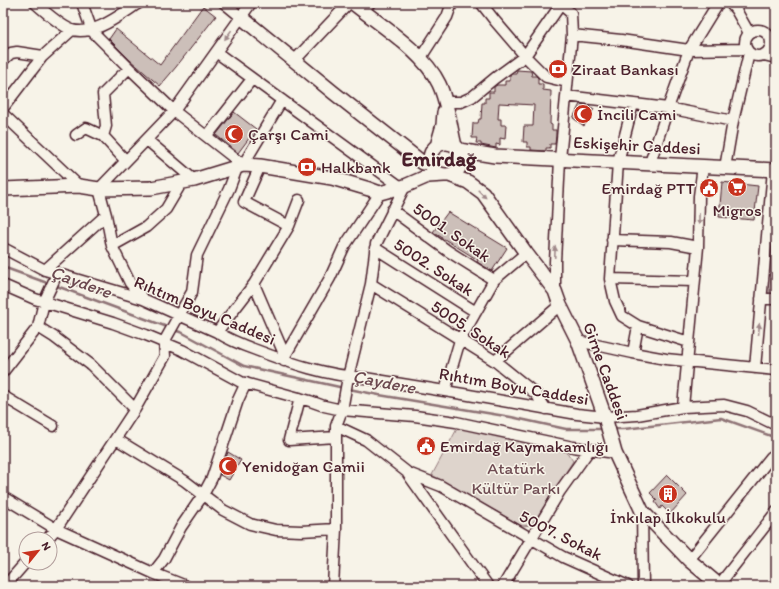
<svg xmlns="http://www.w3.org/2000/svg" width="779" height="589" font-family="Itim,sans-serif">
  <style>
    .green { fill: #ded4cc; stroke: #947a7c }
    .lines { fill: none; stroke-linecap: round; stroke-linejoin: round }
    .stream { stroke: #8e7275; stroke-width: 2.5 }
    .building { fill: #ccbfb9; stroke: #4a1f2b }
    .minor-casing { stroke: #4a1f2b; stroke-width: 13 }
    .major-casing { stroke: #4a1f2b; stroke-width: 16 }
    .minor { stroke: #f7f3e8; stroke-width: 10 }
    .major { stroke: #f7f3e8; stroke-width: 13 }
    .oneway { fill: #a0898a }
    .labels { text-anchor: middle; stroke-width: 3; stroke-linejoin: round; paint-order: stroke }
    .poi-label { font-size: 17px; fill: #4a1f2b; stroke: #f7f3e8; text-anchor: start }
    .street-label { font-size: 17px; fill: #4a1f2b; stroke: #f7f3e8 }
    .park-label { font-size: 17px; fill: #6f4c53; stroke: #f7f3e8 }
    .water-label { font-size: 18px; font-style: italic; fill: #6c4950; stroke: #f7f3e8 }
    .district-label { font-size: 21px; font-weight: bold; fill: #4a1f2b; stroke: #f7f3e8 }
  </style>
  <rect width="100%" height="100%" fill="#f7f3e8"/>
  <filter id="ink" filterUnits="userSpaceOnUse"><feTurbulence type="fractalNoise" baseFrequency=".025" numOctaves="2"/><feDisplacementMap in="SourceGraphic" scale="8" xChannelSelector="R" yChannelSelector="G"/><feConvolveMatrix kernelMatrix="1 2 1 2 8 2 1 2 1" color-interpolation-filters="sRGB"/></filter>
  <g filter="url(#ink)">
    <path class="green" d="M 776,232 L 776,296 L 769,295 Z
      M 458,427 L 564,448 L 573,461 L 532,525 L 522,526 L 432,475 Z"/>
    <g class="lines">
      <path class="stream" d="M 3,267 L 50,284
        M 54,285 L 170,328
        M 174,330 L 183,333 L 244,366 L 344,388
        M 349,389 L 379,395 L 511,417 L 566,429 L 604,429
        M 613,429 L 624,429 L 721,418 L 771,436 L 776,440"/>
    </g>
    <path class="building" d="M 203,6 L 216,16 L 176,67 L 160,86 L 130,60 L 109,39 L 116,29 L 160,65 Z
      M 517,70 L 531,71 L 532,76 L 536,76 L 538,78 L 538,84 L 543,84 L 543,90 L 551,91 L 550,124 L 552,125 L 552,130 L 556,130 L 556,136 L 555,144 L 550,144 L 550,148 L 546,148 L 546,151 L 531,150 L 531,147 L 527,147 L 527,142 L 523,142 L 524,126 L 533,126 L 534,105 L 499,103 L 498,119 L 501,119 L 501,125 L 506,125 L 505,139 L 500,138 L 500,145 L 496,144 L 496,148 L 481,145 L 481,143 L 476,143 L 477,138 L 472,138 L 473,123 L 478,123 L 479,119 L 481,119 L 482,103 L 485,103 L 485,98 L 489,98 L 489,92 L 494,92 L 494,87 L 497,85 L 505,85 L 505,81 L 510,81 L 510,75 L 512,74 L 516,74 Z
      M 580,104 L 586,105 L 594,109 L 584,126 L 573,118 Z
      M 234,112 L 256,129 L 238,153 L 216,135 Z
      M 722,182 L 758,186 L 754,220 L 719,217 Z
      M 448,212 L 507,248 L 492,271 L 477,262 L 478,260 L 433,232 Z
      M 228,452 L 241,460 L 229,480 L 220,475 Z
      M 667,475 L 687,495 L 670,514 L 662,506 L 660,509 L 655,502 L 657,500 L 650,493 Z"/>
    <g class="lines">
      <g class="minor-casing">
        <path id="minor" d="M 35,3 C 44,11 61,26 72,30 C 95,36 121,14 139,3
          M 82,3 L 92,31 L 129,68 L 174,111 L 243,165 L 282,100
          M 224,3 L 241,17
          M 481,3 L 495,21 L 525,56 L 546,77 L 567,82
          M 730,3 L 736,10 L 749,33
          M 361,10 L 370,3
          M745 43a13 13 0 1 1 26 0a13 13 0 1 1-26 0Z
          M 572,35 L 621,40 L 689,50 L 746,49
          M 216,52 L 401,187
          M 764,55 L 776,58
          M 420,59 L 447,17 L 452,3
          M 3,60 L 11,53 L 17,52 L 43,56
          M 294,61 L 349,3
          M 566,96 L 668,108 L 733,121
          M 445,102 L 461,102 L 472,97 L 495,78 L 525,56 L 561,4
          M 633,104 L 618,162 L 610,279 L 615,301 L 622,316 L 638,326 L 689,342
          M 3,108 L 42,57 L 72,30
          M 3,114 L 79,186
          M 76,135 L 86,128 L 103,136
          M 207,136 L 252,79
          M 147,140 L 194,180
          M 126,161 L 103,136 L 106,126 L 103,94 L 129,68
          M 650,163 L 668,108 L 689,50 L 718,3
          M 260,166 L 244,202 L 289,226
          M 725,168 L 733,121 L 749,53
          M 392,210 L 448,251 L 494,280
          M 612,240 L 671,242 L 698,247
          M 112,246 L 146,227 L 166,209 L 182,182
          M 3,248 L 45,270 L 143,299 L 217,332 C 229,340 242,345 256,350 C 290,363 328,376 365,378 L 463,394 L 577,414 L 605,417 L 637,415 L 683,407 L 724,405 L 747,411 L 776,425
          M 375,248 L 476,312
          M 45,270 L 106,215
          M 610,279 L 694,281
          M 254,284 L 285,356
          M 371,284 L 495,361 L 536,394 L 546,409
          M 3,285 L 35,299 L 113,323 L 146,335 L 182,350 L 241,382 L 310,401 L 324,406 L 342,410 L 415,416 L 456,422 L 573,447 L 615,453
          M 555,291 L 555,262 L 560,159 L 572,35 L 571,13 L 559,3
          M 143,298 L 130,283 L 112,246 L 106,215 L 99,189 L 174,111 L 251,3
          M 761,299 L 776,299
          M 38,327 L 54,337 L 91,365 L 135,409
          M 217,332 L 254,284 L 289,226 L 299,200
          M 578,341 L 633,353 L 666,359 L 776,370
          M 633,353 L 638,326
          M 284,361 L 285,356 L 330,278 L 344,247 L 380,193
          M 495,361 L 560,305
          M 755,368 L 773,170
          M 3,372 L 38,327 L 44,302 L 57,274
          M 445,391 L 460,340 L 494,280 L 526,253
          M 3,396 L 53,426
          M 300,398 L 289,440 L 336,437
          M 683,407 L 698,247 L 699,196 L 703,166
          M 336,426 L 366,440 L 408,473 L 441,486 L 563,557 L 628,586
          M 116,439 L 185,481 L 223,510 L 250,524 L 276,530 L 301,531 L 336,529
          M 408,474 L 488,586
          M 3,497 L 56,529 L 153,573 L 186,586
          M 642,511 L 643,586
          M 47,539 L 56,529 L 135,409 L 165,356 L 164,342 L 192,292 L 197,255 L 229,189 L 237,168
          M 689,560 L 771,457 L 776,461
          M 153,573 L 164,559 L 181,527 L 203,495 L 212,478 L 238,400 L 246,383
          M 719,585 L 776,512
          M 5,586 L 26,562
          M 333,586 L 336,529 L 336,426 L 342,410 L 348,377 L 371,284 L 376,244 L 405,186
          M 503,586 L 560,491 L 590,449"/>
      </g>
      <g class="major-casing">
        <path id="major" d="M 353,3 C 380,25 424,52 439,84 C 448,103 450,126 455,146
          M 241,17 L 334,93 L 423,163
          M430 159a16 16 0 1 1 32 0a16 16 0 1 1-32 0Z
          M 437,146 L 443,125 L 444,112
          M 459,150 L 495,156 L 776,170
          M 449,175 L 468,182 L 483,193 L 526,253 L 555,291 L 560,305 L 578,341 L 605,417 L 615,453 L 642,511 L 689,560 L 720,586
          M 3,189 L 79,186 L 99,189 L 151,188 L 194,180 L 243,165 L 260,166 L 332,178 L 369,189 L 380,193 L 405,186 L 428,176 L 444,175"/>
      </g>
      <use href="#minor" class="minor"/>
      <use href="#major" class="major"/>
    </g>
    <defs><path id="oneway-solid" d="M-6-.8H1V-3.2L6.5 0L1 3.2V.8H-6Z"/></defs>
    <g class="oneway">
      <use href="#oneway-solid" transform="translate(228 35) rotate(126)"/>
      <use href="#oneway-solid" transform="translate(482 194) rotate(45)"/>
      <use href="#oneway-solid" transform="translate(699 219) rotate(91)"/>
      <use href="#oneway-solid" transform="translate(555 252) rotate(-87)"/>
      <use href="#oneway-solid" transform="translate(759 329) rotate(-85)"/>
    </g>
  </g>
  <defs>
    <g id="bank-disc" transform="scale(1)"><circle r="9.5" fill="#c8321e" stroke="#f7f3e8"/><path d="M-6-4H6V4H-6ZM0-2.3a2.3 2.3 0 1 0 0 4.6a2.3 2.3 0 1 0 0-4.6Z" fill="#fff"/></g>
    <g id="mosque-disc" transform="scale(1)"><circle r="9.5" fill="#c8321e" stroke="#f7f3e8"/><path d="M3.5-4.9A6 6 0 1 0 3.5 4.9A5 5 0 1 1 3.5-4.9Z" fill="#fff"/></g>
    <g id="supermarket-disc" transform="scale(1)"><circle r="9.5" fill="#c8321e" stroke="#f7f3e8"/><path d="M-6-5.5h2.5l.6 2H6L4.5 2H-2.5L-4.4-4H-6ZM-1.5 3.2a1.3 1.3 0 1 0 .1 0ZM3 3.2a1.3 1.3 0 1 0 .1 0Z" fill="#fff"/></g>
    <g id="civic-disc" transform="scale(1)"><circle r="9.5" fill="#c8321e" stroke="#f7f3e8"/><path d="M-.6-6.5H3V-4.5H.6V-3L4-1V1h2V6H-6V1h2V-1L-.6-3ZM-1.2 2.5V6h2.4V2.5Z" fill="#fff"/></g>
    <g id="building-disc" transform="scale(1)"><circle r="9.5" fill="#c8321e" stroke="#f7f3e8"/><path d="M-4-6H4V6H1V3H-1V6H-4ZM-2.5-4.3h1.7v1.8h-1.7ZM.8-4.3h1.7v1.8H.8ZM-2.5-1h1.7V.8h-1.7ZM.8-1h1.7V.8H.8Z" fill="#fff"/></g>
  </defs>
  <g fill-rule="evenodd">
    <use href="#bank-disc" x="558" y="69"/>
    <use href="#mosque-disc" x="583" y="114"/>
    <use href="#mosque-disc" x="234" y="134"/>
    <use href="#bank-disc" x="307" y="167"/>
    <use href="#supermarket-disc" x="737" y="187"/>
    <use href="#civic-disc" x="709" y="188"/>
    <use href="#civic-disc" x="426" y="446"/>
    <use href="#mosque-disc" x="228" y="466"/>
    <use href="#building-disc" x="668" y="494"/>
  </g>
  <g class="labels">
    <g class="poi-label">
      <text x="572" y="75">Ziraat Bankası</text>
      <text x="597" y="120">İncili Cami</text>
      <text x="248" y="140">Çarşı Cami</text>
      <text x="321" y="173">Halkbank</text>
      <text x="695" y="194" text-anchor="end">Emirdağ PTT</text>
      <text x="737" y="216" text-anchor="middle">Migros</text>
      <text x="440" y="452">Emirdağ Kaymakamlığı</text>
      <text x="242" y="472">Yenidoğan Camii</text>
      <text x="668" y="523" text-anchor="middle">İnkılap İlkokulu</text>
    </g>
    <g class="street-label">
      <text transform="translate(637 145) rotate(3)" y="6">Eskişehir Caddesi</text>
      <text transform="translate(452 232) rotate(35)" y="6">5001. Sokak</text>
      <text transform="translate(434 267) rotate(33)" y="6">5002. Sokak</text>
      <text transform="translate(205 310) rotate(23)" y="6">Rıhtım Boyu Caddesi</text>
      <text transform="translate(471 329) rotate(33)" y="6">5005. Sokak</text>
      <text transform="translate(606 371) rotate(70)" y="6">Girne Caddesi</text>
      <text transform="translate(514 386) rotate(10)" y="6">Rıhtım Boyu Caddesi</text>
      <text transform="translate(561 535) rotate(27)" y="6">5007. Sokak</text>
    </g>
    <g class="park-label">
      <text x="516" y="474">Atatürk<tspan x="516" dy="20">Kültür Parkı</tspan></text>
    </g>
    <g class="water-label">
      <text transform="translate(81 282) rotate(20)" y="6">Çaydere</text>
      <text transform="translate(384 382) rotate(11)" y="6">Çaydere</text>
    </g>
    <g class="district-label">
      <text x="439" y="166">Emirdağ</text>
    </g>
  </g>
  <rect width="779" height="589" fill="none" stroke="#f7f3e8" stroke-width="16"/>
  <rect x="8" y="8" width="763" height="573" fill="none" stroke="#4a1f2b" stroke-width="1.5" filter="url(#ink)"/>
  <g transform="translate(38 551) rotate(60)"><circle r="19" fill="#f7f3e8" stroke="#b29e9c"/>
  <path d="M0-3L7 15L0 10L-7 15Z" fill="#c8321e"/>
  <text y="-6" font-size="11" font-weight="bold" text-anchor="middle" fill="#4a1f2b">N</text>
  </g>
</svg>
